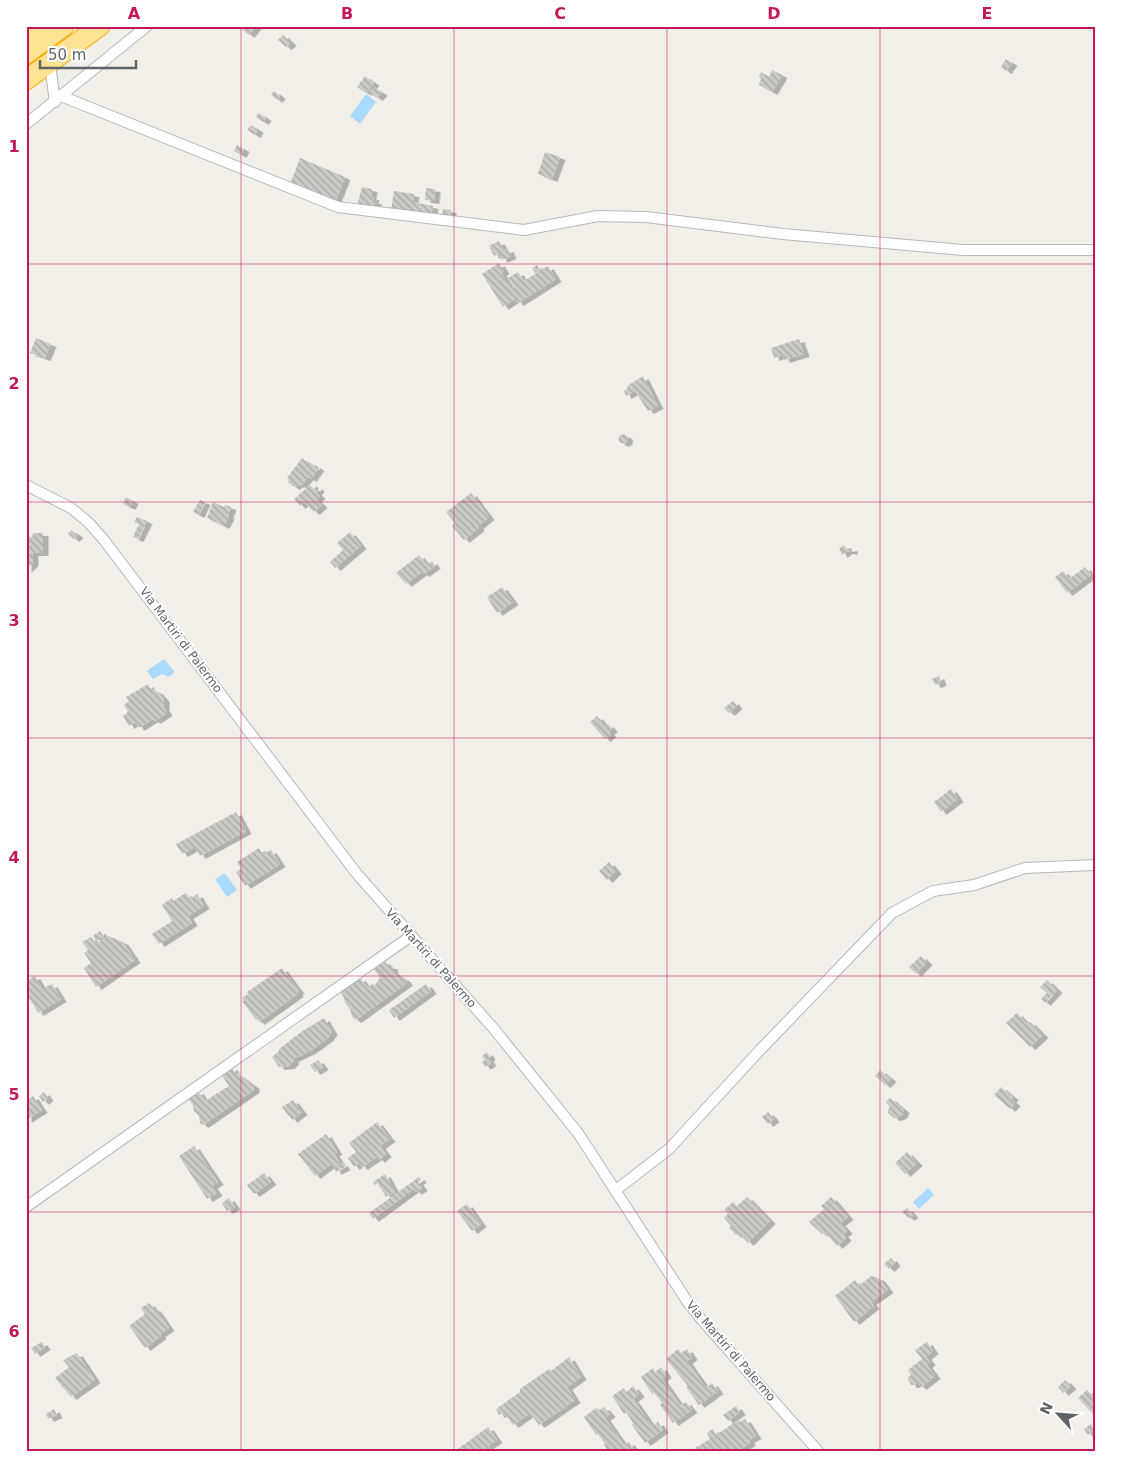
<svg xmlns="http://www.w3.org/2000/svg" width="1121" height="1477" font-family="'DejaVu Sans',sans-serif">
  <style>
    .water { fill: #aadaff }
    .building { fill: url(#building-back-hatch); filter: url(#shadow) }
    .lines { fill: none; stroke-linecap: round; stroke-linejoin: round }
    .street-casing { stroke: #b5b8bc; stroke-width: 12 }
    .highway-casing { stroke: #f9ab00; stroke-width: 21 }
    .street { stroke: #fff; stroke-width: 10 }
    .highway { stroke: #fde293; stroke-width: 19 }
    .grid { fill: none; stroke: #c2185b; stroke-width: 1; stroke-opacity: 0.55 }
    .labels { text-anchor: middle; stroke-width: 4; stroke-linejoin: round; paint-order: stroke }
    .street-label { font-size: 12px; fill: #5f6368; stroke: #fff }
    .neatline { fill: none; stroke: #c2185b; stroke-width: 2 }
    .grid-label { font-size: 16px; text-anchor: middle; font-weight: bold; fill: #c2185b }
  </style>
  <defs>
    <pattern id="building-back-hatch" width="6" height="6" patternUnits="userSpaceOnUse" patternTransform="scale(1.25)"><rect width="6" height="6" fill="#cccac5"/><path d="M-1 5l2 2M0 0l6 6M5-1l2 2" fill="none" stroke="#a9a8a4"/></pattern>
    <filter id="shadow"><feDropShadow dx="5.5" dy="3" stdDeviation="0" flood-color="#0004"/></filter>
  </defs>
  <rect width="100%" height="100%" fill="#f1efe8"/>
  <path class="water" d="M 366,94 L 376,102 L 360,124 L 350,116 Z
    M 164,659 L 174,671 L 173,674 L 168,677 L 162,674 L 153,679 L 147,671 Z
    M 225,873 L 237,890 L 227,897 L 215,879 Z
    M 928,1188 L 934,1195 L 919,1209 L 913,1202 Z"/>
  <path class="building" d="M 238,26 L 256,26 L 249,35 Z
    M 283,35 L 291,43 L 286,47 L 278,40 Z
    M 1006,59 L 1012,63 L 1006,71 L 1001,67 Z
    M 772,70 L 782,75 L 772,92 L 759,85 L 761,78 L 759,76 L 761,72 L 769,77 Z
    M 365,76 L 374,83 L 366,93 L 357,87 Z
    M 374,87 L 382,93 L 377,98 L 369,92 Z
    M 274,91 L 280,96 L 277,100 L 271,95 Z
    M 259,113 L 266,118 L 263,122 L 256,117 Z
    M 251,125 L 258,130 L 255,135 L 247,130 Z
    M 237,145 L 244,149 L 241,155 L 234,151 Z
    M 545,152 L 560,157 L 552,179 L 538,174 Z
    M 300,158 L 345,177 L 335,202 L 290,184 Z
    M 362,187 L 372,189 L 371,197 L 374,197 L 373,201 L 377,201 L 372,208 L 357,206 Z
    M 426,188 L 435,189 L 434,201 L 425,200 Z
    M 394,191 L 414,194 L 413,202 L 433,206 L 431,217 L 391,210 Z
    M 443,209 L 451,210 L 450,218 L 442,217 Z
    M 499,241 L 504,250 L 508,249 L 511,256 L 502,260 L 499,253 L 494,256 L 489,246 Z
    M 499,263 L 504,271 L 501,273 L 511,289 L 514,287 L 508,278 L 518,272 L 524,281 L 548,266 L 556,279 L 518,303 L 515,299 L 503,307 L 482,274 Z
    M 537,265 L 540,271 L 535,273 L 532,268 Z
    M 36,338 L 51,344 L 45,358 L 30,353 Z
    M 799,339 L 804,354 L 784,360 L 783,355 L 774,358 L 771,348 Z
    M 643,376 L 658,406 L 648,411 L 635,391 L 626,396 L 624,391 L 628,388 L 627,386 Z
    M618.5 439a4.5 4.5 0 1 1 9 0a4.5 4.5 0 1 1-9 0Z
    M 302,458 L 314,467 L 315,465 L 319,468 L 311,479 L 308,477 L 301,486 L 299,484 L 294,487 L 288,482 L 289,480 L 287,478 Z
    M 310,485 L 314,489 L 317,486 L 319,489 L 316,492 L 320,496 L 316,499 L 322,505 L 314,512 L 304,502 L 300,506 L 294,499 Z
    M 471,493 L 489,517 L 478,526 L 479,528 L 464,540 L 452,526 L 455,523 L 446,512 Z
    M 126,497 L 133,501 L 130,507 L 123,504 Z
    M 200,500 L 205,502 L 199,515 L 193,512 Z
    M 213,502 L 224,507 L 225,505 L 231,507 L 228,515 L 229,516 L 224,526 L 207,518 Z
    M 137,517 L 147,521 L 138,539 L 133,537 L 139,524 L 134,522 Z
    M 71,530 L 78,535 L 74,539 L 68,534 Z
    M 350,532 L 361,546 L 335,568 L 330,562 L 343,550 L 337,543 Z
    M 33,533 L 43,533 L 43,553 L 33,553 L 33,563 L 26,570 L 26,539 L 28,539 L 28,536 L 32,537 Z
    M 844,545 L 846,549 L 852,548 L 852,552 L 847,551 L 842,555 L 839,549 Z
    M 419,555 L 427,565 L 432,561 L 435,566 L 424,574 L 422,572 L 406,584 L 396,573 Z
    M 1085,567 L 1091,575 L 1067,593 L 1055,577 L 1063,571 L 1069,579 Z
    M 502,587 L 513,602 L 497,613 L 487,597 Z
    M 939,676 L 941,683 L 935,685 L 932,679 Z
    M 148,684 L 150,688 L 158,692 L 164,699 L 164,708 L 167,713 L 155,721 L 153,719 L 139,728 L 135,722 L 129,726 L 123,716 L 128,712 L 124,705 L 129,701 L 126,697 Z
    M 733,701 L 737,706 L 729,713 L 724,708 Z
    M 597,716 L 605,726 L 608,724 L 612,729 L 609,732 L 611,734 L 605,739 L 590,722 Z
    M 951,789 L 958,799 L 941,812 L 934,802 Z
    M 236,812 L 246,831 L 200,856 L 195,847 L 182,854 L 176,844 Z
    M 259,848 L 263,854 L 271,850 L 280,864 L 245,886 L 236,872 L 241,869 L 237,862 Z
    M 609,862 L 616,871 L 607,880 L 599,871 Z
    M 186,893 L 190,899 L 197,894 L 204,906 L 188,916 L 192,923 L 159,944 L 152,934 L 172,921 L 162,905 L 172,898 L 173,901 Z
    M 100,931 L 104,937 L 96,941 L 93,936 Z
    M 108,936 L 123,942 L 135,960 L 96,987 L 84,968 L 91,963 L 84,953 L 88,950 L 82,942 L 91,937 L 96,944 Z
    M 921,956 L 927,962 L 916,974 L 909,967 Z
    M 384,961 L 389,966 L 392,966 L 393,971 L 406,980 L 407,983 L 356,1020 L 352,1017 L 350,1009 L 345,1003 L 344,998 L 340,991 L 360,978 L 368,988 L 373,983 L 374,986 L 380,978 L 373,968 Z
    M 282,968 L 299,991 L 297,992 L 298,994 L 259,1022 L 257,1019 L 256,1020 L 242,1001 L 244,1001 L 242,998 L 248,994 L 247,992 Z
    M 35,976 L 42,989 L 52,984 L 61,999 L 38,1013 L 30,999 L 26,1001 L 26,981 Z
    M 1047,980 L 1057,990 L 1045,1003 L 1041,999 L 1047,993 L 1040,987 Z
    M 426,984 L 431,991 L 394,1018 L 389,1010 Z
    M 1017,1013 L 1027,1024 L 1030,1022 L 1043,1035 L 1030,1047 L 1006,1023 Z
    M 324,1018 L 332,1032 L 328,1038 L 310,1051 L 293,1059 L 294,1061 L 289,1066 L 279,1067 L 272,1057 L 279,1051 L 279,1049 L 301,1032 Z
    M 487,1052 L 490,1057 L 488,1059 L 491,1063 L 485,1067 L 482,1062 L 485,1060 L 482,1056 Z
    M 318,1060 L 323,1067 L 315,1072 L 310,1065 Z
    M 232,1067 L 235,1073 L 238,1074 L 254,1086 L 254,1090 L 203,1125 L 200,1123 L 199,1116 L 194,1111 L 193,1105 L 188,1099 L 198,1091 L 205,1101 L 229,1086 L 221,1074 Z
    M 880,1070 L 891,1079 L 885,1085 L 875,1076 Z
    M 1001,1087 L 1013,1097 L 1011,1100 L 1015,1103 L 1010,1109 L 994,1095 Z
    M 44,1092 L 48,1098 L 43,1102 L 39,1096 Z
    M 33,1096 L 42,1110 L 26,1120 L 26,1101 Z
    M 890,1098 L 904,1110 L 902,1115 L 899,1117 L 894,1118 L 888,1113 L 888,1109 L 890,1107 L 886,1102 Z
    M 293,1100 L 302,1112 L 292,1120 L 282,1107 Z
    M 768,1112 L 774,1119 L 768,1124 L 762,1117 Z
    M 377,1122 L 390,1139 L 380,1146 L 386,1154 L 379,1160 L 377,1157 L 362,1167 L 359,1163 L 354,1167 L 348,1158 L 356,1152 L 349,1143 Z
    M 326,1134 L 337,1152 L 334,1153 L 340,1163 L 333,1167 L 331,1164 L 315,1176 L 298,1154 Z
    M 194,1146 L 218,1182 L 212,1186 L 217,1193 L 207,1199 L 179,1156 Z
    M 907,1152 L 917,1163 L 905,1174 L 895,1163 Z
    M 342,1163 L 345,1167 L 336,1172 L 334,1168 Z
    M 264,1173 L 271,1182 L 254,1194 L 247,1185 Z
    M 385,1174 L 395,1192 L 386,1197 L 378,1183 L 375,1185 L 373,1182 Z
    M 419,1177 L 421,1180 L 418,1182 L 422,1188 L 416,1192 L 414,1189 L 373,1219 L 369,1213 Z
    M 747,1197 L 770,1221 L 748,1243 L 739,1233 L 736,1235 L 729,1228 L 731,1226 L 724,1218 L 728,1214 L 724,1210 L 733,1202 L 737,1206 Z
    M 831,1197 L 848,1217 L 840,1223 L 847,1231 L 843,1234 L 846,1238 L 837,1246 L 825,1232 L 822,1234 L 809,1222 L 824,1209 L 821,1206 Z
    M 229,1198 L 235,1207 L 227,1211 L 222,1203 Z
    M 467,1204 L 481,1224 L 472,1231 L 457,1211 Z
    M 907,1208 L 913,1215 L 909,1218 L 902,1212 Z
    M 891,1258 L 895,1263 L 889,1269 L 884,1264 Z
    M 871,1276 L 879,1278 L 888,1290 L 871,1302 L 874,1306 L 854,1322 L 835,1296 L 855,1280 L 859,1286 Z
    M 149,1303 L 154,1309 L 155,1308 L 169,1328 L 160,1334 L 161,1336 L 145,1348 L 129,1326 L 145,1314 L 141,1308 Z
    M 42,1342 L 45,1347 L 35,1354 L 31,1348 Z
    M 927,1342 L 933,1351 L 926,1357 L 930,1362 L 927,1365 L 935,1376 L 921,1387 L 917,1383 L 914,1385 L 911,1385 L 908,1379 L 908,1377 L 911,1375 L 908,1370 L 922,1359 L 915,1350 Z
    M 678,1349 L 681,1353 L 687,1349 L 692,1357 L 687,1361 L 706,1388 L 712,1383 L 718,1391 L 699,1405 L 686,1387 L 688,1386 L 666,1359 Z
    M 77,1353 L 95,1380 L 71,1397 L 55,1378 L 69,1367 L 63,1360 Z
    M 569,1357 L 581,1377 L 567,1387 L 575,1400 L 539,1425 L 530,1413 L 513,1425 L 504,1413 L 499,1415 L 496,1409 L 520,1392 L 520,1389 L 549,1369 L 551,1371 Z
    M 661,1367 L 666,1375 L 662,1379 L 680,1405 L 686,1402 L 692,1410 L 673,1423 L 660,1405 L 662,1403 L 654,1392 L 652,1394 L 641,1377 L 653,1368 L 655,1372 Z
    M 1065,1380 L 1071,1386 L 1063,1393 L 1058,1387 Z
    M 633,1386 L 639,1394 L 633,1399 L 652,1426 L 658,1422 L 663,1430 L 645,1443 L 632,1425 L 633,1423 L 626,1412 L 624,1414 L 612,1396 L 624,1388 L 626,1392 Z
    M 1087,1390 L 1095,1398 L 1095,1416 L 1078,1398 Z
    M 736,1406 L 740,1412 L 728,1421 L 723,1415 Z
    M 604,1407 L 610,1414 L 605,1418 L 624,1445 L 629,1442 L 635,1450 L 608,1451 L 604,1445 L 605,1444 L 598,1434 L 596,1435 L 584,1417 L 596,1408 L 599,1410 Z
    M 54,1409 L 57,1415 L 48,1419 L 46,1414 Z
    M 745,1419 L 756,1436 L 749,1440 L 750,1443 L 737,1451 L 697,1451 L 695,1448 L 710,1439 L 707,1433 L 713,1429 L 716,1435 L 738,1420 L 739,1422 Z
    M 1091,1424 L 1095,1430 L 1088,1435 L 1084,1429 Z
    M 488,1427 L 497,1440 L 488,1446 L 492,1451 L 455,1451 Z"/>
  <g class="lines">
    <g class="street-casing">
      <path id="street" d="M 51,72 L 55,102
        M 61,96 L 338,207 L 524,230 L 598,216 L 646,217 L 783,234 L 963,250 L 1095,250
        M 26,124 L 147,26
        M 26,485 L 71,508 L 89,523 L 104,540 L 357,874 L 494,1029 L 578,1133 L 687,1301 L 701,1319 L 818,1451
        M 616,1190 L 669,1149 L 761,1049 L 892,913 L 933,891 L 974,885 L 1025,868 L 1095,865
        M 26,1207 L 411,936"/>
    </g>
    <g class="highway-casing">
      <path id="highway" d="M 26,37 L 49,26
        M 26,54 L 64,26
        M 26,80 L 100,26"/>
    </g>
    <use href="#street" class="street"/>
    <use href="#highway" class="highway"/>
  </g>
  <path class="grid" d="M 241,26 L 241,1451M 454,26 L 454,1451M 667,26 L 667,1451M 880,26 L 880,1451M 26,264 L 1095,264M 26,502 L 1095,502M 26,738 L 1095,738M 26,976 L 1095,976M 26,1212 L 1095,1212"/>
  <g class="labels">
    <g class="street-label">
      <text transform="translate(181 640) rotate(53)" y="4">Via Martiri di Palermo</text>
      <text transform="translate(431 958) rotate(48)" y="4">Via Martiri di Palermo</text>
      <text transform="translate(731 1351) rotate(49)" y="4">Via Martiri di Palermo</text>
    </g>
  </g>
  <rect width="1121" height="1477" fill="none" stroke="#ffffff" stroke-width="55"/>
  <g transform="translate(1058 1414) rotate(296)" stroke="#ffffff" stroke-width="4" paint-order="stroke">
  <path d="M0-4L9 19L0 12L-9 19Z" fill="#5f6368"/>
  <text y="-8" font-size="14" font-weight="bold" text-anchor="middle" fill="#5f6368">N</text>
  </g>
  <path d="M40 60v8h96v-8" fill="none" stroke="#5f6368" stroke-width="2.5"/>
  <text x="48" y="60" font-size="15" fill="#5f6368" stroke="#ffffff" stroke-width="4" paint-order="stroke">50 m</text>
  <rect x="28" y="28" width="1066" height="1422" class="neatline"/>
  <g class="grid-label">
    <text x="134" y="19">A</text>
    <text x="347" y="19">B</text>
    <text x="560" y="19">C</text>
    <text x="774" y="19">D</text>
    <text x="987" y="19">E</text>
    <text x="14" y="152">1</text>
    <text x="14" y="389">2</text>
    <text x="14" y="626">3</text>
    <text x="14" y="863">4</text>
    <text x="14" y="1100">5</text>
    <text x="14" y="1337">6</text>
  </g>
</svg>
